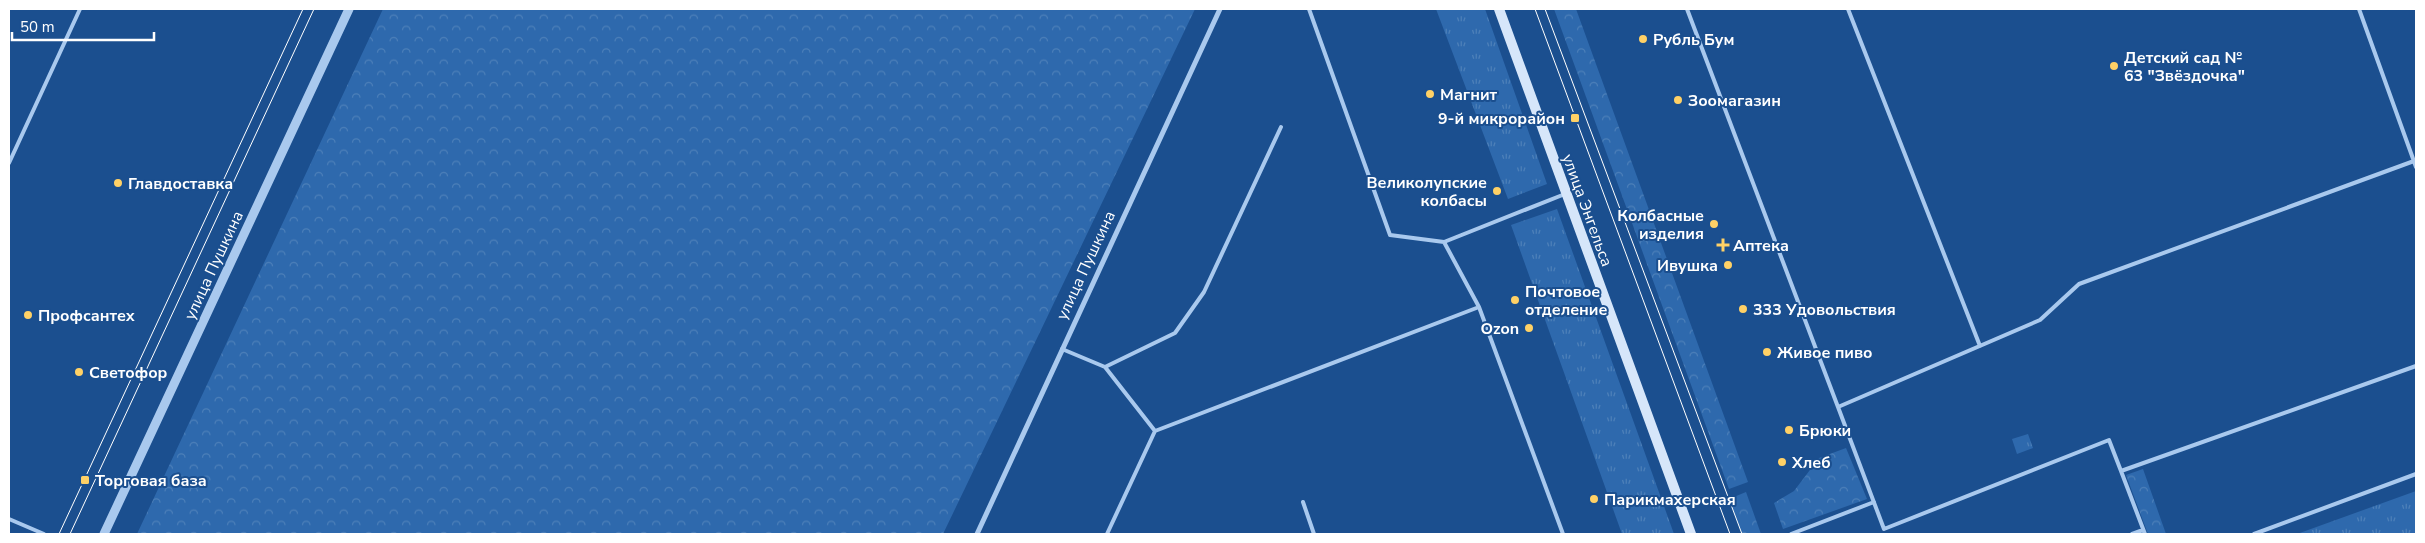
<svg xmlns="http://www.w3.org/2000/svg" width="2425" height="543" font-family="'Nunito Sans',sans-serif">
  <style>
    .forest { fill: url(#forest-crowns) }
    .park { fill: url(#park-tufts) }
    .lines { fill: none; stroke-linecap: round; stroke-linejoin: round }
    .service { stroke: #a9c9ee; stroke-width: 4 }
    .minor { stroke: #a9c9ee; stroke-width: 5 }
    .tertiary { stroke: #a9c9ee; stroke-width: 9 }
    .secondary { stroke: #d6e6fa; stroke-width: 10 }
    .tram { stroke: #fff; stroke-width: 1 }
    .poi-dot { fill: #ffd166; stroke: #1b4f8f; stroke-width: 2 }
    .labels { text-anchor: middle; stroke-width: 4; stroke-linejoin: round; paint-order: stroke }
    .poi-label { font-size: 16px; font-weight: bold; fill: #fff; stroke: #1b4f8f; text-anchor: start }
    .street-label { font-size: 16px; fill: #fff; stroke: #1b4f8f }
  </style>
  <defs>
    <pattern id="forest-crowns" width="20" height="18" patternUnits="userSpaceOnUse" patternTransform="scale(1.25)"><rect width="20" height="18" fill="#2e69ad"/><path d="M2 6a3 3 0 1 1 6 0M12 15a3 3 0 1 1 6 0" fill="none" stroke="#4d80b9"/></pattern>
    <pattern id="park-tufts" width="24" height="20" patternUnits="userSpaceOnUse" patternTransform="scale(1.25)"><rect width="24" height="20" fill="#2e69ad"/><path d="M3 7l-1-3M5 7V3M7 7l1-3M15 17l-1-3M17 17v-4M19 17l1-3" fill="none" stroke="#4d80b9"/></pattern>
  </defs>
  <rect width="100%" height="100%" fill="#1b4f8f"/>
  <path class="forest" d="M 383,9 L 1195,9 L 943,534 L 137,534 Z
    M 1554,9 L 1576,9 L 1748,482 L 1729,489 Z
    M 1846,448 L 1867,499 L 1783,529 L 1774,503 L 1794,491 L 1819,458 Z
    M 2143,469 L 2166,534 L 2148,534 L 2126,475 Z
    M 1746,492 L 1761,534 L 1742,534 L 1729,499 Z"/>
  <path class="park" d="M 1436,9 L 1485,9 L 1547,184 L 1508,199 Z
    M 1557,209 L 1674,534 L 1622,534 L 1511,225 Z
    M 2028,434 L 2033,448 L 2017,454 L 2012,439 Z
    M 2416,491 L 2416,534 L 2297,534 Z"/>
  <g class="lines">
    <path class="service" d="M 1309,9 L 1390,235 L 1444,242 L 1479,307 L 1563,534
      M 1687,9 L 1838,407
      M 1848,9 L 1980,346
      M 2359,9 L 2416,167
      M 2414,161 L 2079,284 L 2040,320 L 1838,407 L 1884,529 L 2109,440 L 2121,471 L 2416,366
      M 9,163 L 80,9
      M 1444,242 L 1565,194
      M 1062,349 L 1105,367 L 1175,333 L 1204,292 L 1281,127
      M 1105,367 L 1155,431
      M 2121,471 L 2145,534
      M 1303,502 L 1314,534
      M 9,519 L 44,534
      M 1107,534 L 1155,431 L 1479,307
      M 1791,534 L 1874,502
      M 2132,534 L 2143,530
      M 2254,534 L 2416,474"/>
    <path class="minor" d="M 977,534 L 1220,9"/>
    <path class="tertiary" d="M 104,534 L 349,9"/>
    <path class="secondary" d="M 1499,9 L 1691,534"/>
    <path class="tram" d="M 1535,9 L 1730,534
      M 1545,9 L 1742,534
      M 59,534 L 303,9
      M 70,534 L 314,9"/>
  </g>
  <g class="poi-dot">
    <circle cx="1643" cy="39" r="5"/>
    <circle cx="2114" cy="66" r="5"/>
    <circle cx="1430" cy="94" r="5"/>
    <circle cx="1678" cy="100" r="5"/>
    <rect x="1570" y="113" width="10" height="10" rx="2.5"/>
    <circle cx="118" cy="183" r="5"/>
    <circle cx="1497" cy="191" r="5"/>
    <circle cx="1714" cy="224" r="5"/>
    <path d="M1720.5 237.5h5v5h5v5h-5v5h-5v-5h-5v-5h5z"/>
    <circle cx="1728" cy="265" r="5"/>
    <circle cx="1515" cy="300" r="5"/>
    <circle cx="1743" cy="309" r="5"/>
    <circle cx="28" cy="315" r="5"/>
    <circle cx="1529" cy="328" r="5"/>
    <circle cx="1767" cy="352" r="5"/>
    <circle cx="79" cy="372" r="5"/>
    <circle cx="1789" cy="430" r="5"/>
    <circle cx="1782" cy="462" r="5"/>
    <rect x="80" y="475" width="10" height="10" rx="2.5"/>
    <circle cx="1594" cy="499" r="5"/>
  </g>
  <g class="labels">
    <g class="poi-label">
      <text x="1653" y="45">Рубль Бум</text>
      <text x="2124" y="63">Детский сад №<tspan x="2124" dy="18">63 "Звёздочка"</tspan></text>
      <text x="1440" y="100">Магнит</text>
      <text x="1688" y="106">Зоомагазин</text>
      <text x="1565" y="124" text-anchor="end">9-й микрорайон</text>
      <text x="1487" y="188" text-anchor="end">Великолупские<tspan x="1487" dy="18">колбасы</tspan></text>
      <text x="128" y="189">Главдоставка</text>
      <text x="1704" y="221" text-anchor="end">Колбасные<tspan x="1704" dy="18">изделия</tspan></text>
      <text x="1733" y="251">Аптека</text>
      <text x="1718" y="271" text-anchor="end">Ивушка</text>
      <text x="1525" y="297">Почтовое<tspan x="1525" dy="18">отделение</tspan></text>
      <text x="1753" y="315">333 Удовольствия</text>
      <text x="38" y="321">Профсантех</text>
      <text x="1519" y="334" text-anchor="end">Ozon</text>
      <text x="1777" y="358">Живое пиво</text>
      <text x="89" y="378">Светофор</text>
      <text x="1799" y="436">Брюки</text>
      <text x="1792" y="468">Хлеб</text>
      <text x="95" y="486">Торговая база</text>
      <text x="1604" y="505">Парикмахерская</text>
    </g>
    <g class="street-label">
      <text transform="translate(1588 210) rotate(70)" y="6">улица Энгельса</text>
      <text transform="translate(213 265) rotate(-65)" y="6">улица Пушкина</text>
      <text transform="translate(1085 265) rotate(-65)" y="6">улица Пушкина</text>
    </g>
  </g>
  <rect width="2425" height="543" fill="none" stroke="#ffffff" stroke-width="20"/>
  <path d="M12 32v8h142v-8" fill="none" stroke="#ffffff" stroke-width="2.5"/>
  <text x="20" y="32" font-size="15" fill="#ffffff" stroke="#1b4f8f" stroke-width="4" paint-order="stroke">50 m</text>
</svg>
